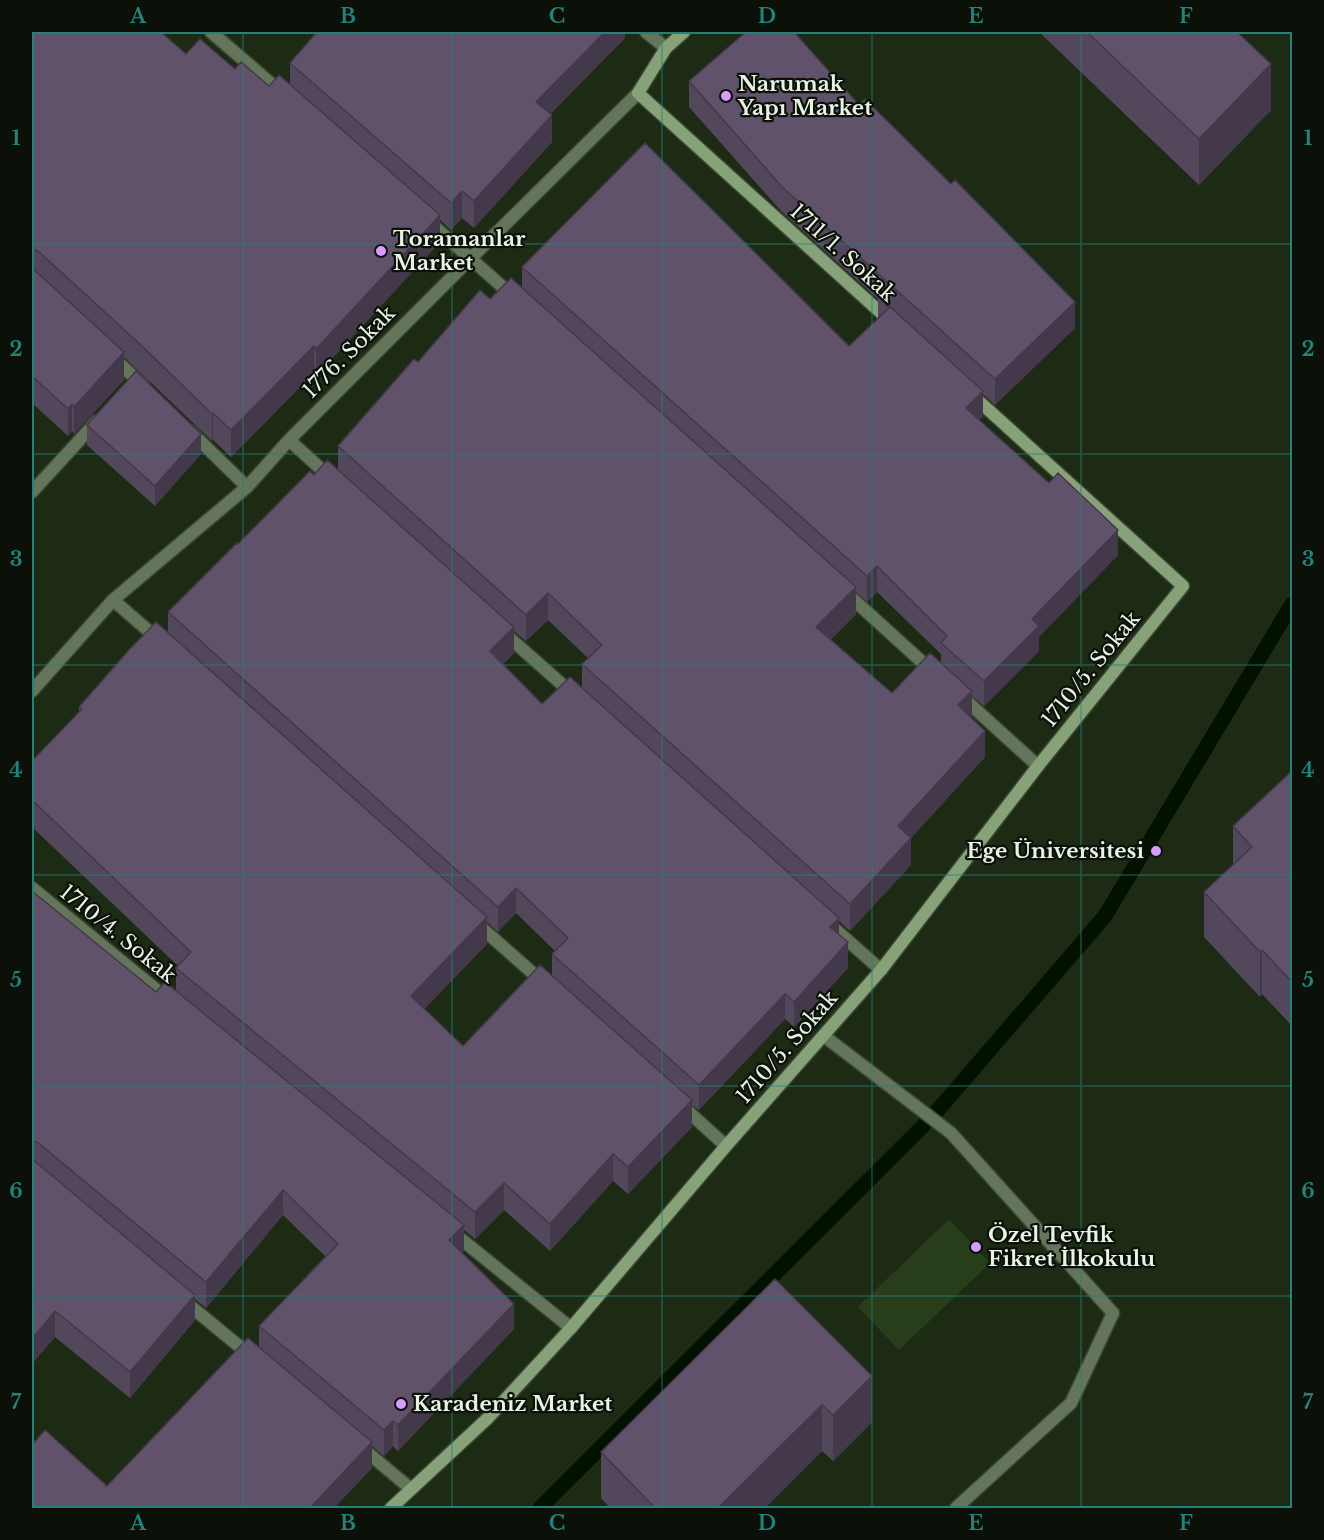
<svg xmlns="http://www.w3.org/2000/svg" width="1324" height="1540" font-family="'Libre Baskerville',serif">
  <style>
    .green { fill: #283e1a }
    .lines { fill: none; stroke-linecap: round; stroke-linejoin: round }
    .stream { stroke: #021100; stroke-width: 15 }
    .lane-casing { stroke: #3a4732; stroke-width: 15 }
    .street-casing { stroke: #3a4732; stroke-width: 15 }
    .secondary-casing { stroke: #3a4732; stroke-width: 15 }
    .lane { stroke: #64755b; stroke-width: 12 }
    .street { stroke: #64755b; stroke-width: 12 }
    .secondary { stroke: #87a278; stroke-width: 12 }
    .wall { fill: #53475b; fill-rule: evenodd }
    .shaded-wall { fill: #43394a }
    .building { fill: #60526a; stroke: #43394a; stroke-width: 1.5 }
    .grid { fill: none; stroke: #25827a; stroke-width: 1.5; stroke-opacity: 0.55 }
    .poi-dot { fill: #d49cfb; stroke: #0b1108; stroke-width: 2 }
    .labels { text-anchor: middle; stroke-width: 4.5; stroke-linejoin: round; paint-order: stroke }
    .poi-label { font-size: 21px; font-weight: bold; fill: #e9f3e5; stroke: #0b1108; text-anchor: start }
    .street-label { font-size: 21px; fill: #e9f3e5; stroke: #0b1108 }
    .neatline { fill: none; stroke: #25827a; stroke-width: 2 }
    .grid-label { font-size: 20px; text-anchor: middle; font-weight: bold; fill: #25827a }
  </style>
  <rect width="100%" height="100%" fill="#1d2b15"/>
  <path class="green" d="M 949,1219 L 990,1263 L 899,1350 L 858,1307 Z"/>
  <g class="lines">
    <path class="stream" d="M 540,1508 L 932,1117 L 1105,916 L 1292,604"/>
    <g class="lane-casing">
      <path id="lane" d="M 32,492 L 97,421
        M 824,1036 L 951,1133 L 1113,1313 L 1071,1403 L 956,1508"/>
    </g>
    <g class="street-casing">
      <path id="street" d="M 211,32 L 282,93
        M 646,32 L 666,48
        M 428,221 L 514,297
        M 112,357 L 143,385
        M 190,431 L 247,487
        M 289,440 L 332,479
        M 845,592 L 932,671
        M 113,600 L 159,640
        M 504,633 L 574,695
        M 32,691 L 113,600 L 247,487 L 289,440 L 471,258 L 638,93
        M 961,696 L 1038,766
        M 32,888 L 170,1001
        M 476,923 L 544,983
        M 828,923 L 881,970
        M 680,1104 L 726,1146
        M 451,1231 L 571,1328
        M 183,1300 L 251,1356
        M 361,1447 L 411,1489"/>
    </g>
    <g class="secondary-casing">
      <path id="secondary" d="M 684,32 L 666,48 L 638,93 L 890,321
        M 391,1508 L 488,1418 L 571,1328 L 726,1146 L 881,970 L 1038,766 L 1183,586 L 972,395"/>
    </g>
    <use href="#lane" class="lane"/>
    <use href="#street" class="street"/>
    <use href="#secondary" class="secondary"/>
  </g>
  <path class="wall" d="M 32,32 L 186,54 L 235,69 L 269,86 L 290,84 L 290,63 L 625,32 L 625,38 L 550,114 L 552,142 L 474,228 L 462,218 L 451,230 L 440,220 L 440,242 L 316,376 L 314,373 L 231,457 L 213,440 L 212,441 L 124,357 L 124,380 L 74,434 L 72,431 L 68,436 L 32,403 Z
    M 1039,32 L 1237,32 L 1271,110 L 1199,185 Z
    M 689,81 L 859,105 L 1075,328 L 995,405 L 983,394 L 983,416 L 979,420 L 1118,555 L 1039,637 L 1039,651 L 984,706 L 972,696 L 972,718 L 985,757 L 911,838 L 911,865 L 850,931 L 839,921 L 839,934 L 848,968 L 794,1027 L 785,1019 L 699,1110 L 692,1105 L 692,1127 L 628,1194 L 613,1181 L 550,1251 L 504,1210 L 475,1239 L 464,1230 L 464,1251 L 462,1253 L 514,1329 L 398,1451 L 393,1446 L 384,1456 L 372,1446 L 372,1468 L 333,1509 L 32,1509 L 107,1486 L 259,1348 L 259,1326 L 326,1257 L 283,1215 L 206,1308 L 195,1299 L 195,1320 L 130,1398 L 55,1337 L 32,1364 L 32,891 L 156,992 L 176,991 L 176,968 L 178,966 L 32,827 L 32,761 L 79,712 L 79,707 L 168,633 L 168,612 L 238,544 L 314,475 L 338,470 L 338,446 L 418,362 L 490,299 L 522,288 L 522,267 L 849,346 L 878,319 L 878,299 L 782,212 L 689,107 ZM 856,592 L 867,602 L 877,592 L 941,654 L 941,663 L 892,693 L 830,640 L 856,614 ZM 548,620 L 588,658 L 582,664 L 582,688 L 542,704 L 503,664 L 514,653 L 514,631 L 526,641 ZM 516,913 L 555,951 L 552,954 L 552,975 L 463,1046 L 424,1009 L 487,944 L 487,922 L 498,932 Z
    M 87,425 L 201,454 L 155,506 L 87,445 Z
    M 1293,770 L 1293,1027 L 1262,994 L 1260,997 L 1204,937 L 1204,892 L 1233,865 L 1233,826 Z
    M 775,1279 L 872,1422 L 833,1461 L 822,1451 L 764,1509 L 611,1509 L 601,1498 L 601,1452 Z"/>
  <path class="shaded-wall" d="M 605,32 L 625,32 L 625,38 L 536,129 L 536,102 Z
    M 1271,64 L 1271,110 L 1199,185 L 1199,139 Z
    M 552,115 L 552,142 L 474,228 L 474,201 Z
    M 462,191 L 462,218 L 451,230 L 451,203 Z
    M 440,215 L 440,242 L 316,376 L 316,349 Z
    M 32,249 L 33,249 L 33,276 L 32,276 Z
    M 1075,302 L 1075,328 L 995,405 L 995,379 Z
    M 314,346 L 314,373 L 231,457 L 231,430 Z
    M 124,352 L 124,380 L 74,434 L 74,407 Z
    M 983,391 L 983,416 L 966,433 L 966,408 Z
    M 72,404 L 72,431 L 68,436 L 68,409 Z
    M 213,413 L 213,440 L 212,441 L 212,414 Z
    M 201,434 L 201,454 L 155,506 L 155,486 Z
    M 1118,530 L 1118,555 L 1039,637 L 1039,651 L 984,706 L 984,681 L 1032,619 Z
    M 877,566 L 877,592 L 867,602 L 867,576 Z
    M 856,587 L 856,614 L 816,654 L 816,627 Z
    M 548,593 L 548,620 L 526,641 L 526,615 Z
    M 514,627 L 514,653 L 490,677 L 490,651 Z
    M 972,691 L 972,718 L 958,705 Z
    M 985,731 L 985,757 L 911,838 L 911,865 L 850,931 L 850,904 L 898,826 Z
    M 516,888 L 516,913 L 498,932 L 498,907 Z
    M 487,917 L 487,944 L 411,1023 L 411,996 Z
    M 839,918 L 839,943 L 830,927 Z
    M 848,942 L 848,968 L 794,1027 L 794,1002 Z
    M 1262,950 L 1262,994 L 1260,997 L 1260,952 Z
    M 785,994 L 785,1019 L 699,1110 L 699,1085 Z
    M 692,1100 L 692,1127 L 628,1194 L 628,1167 Z
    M 613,1154 L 613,1181 L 550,1251 L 550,1224 Z
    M 504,1183 L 504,1210 L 475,1239 L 475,1212 Z
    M 283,1190 L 283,1215 L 206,1308 L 206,1282 Z
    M 464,1225 L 464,1251 L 449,1266 L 449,1240 Z
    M 195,1295 L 195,1320 L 130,1398 L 130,1372 Z
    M 514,1304 L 514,1329 L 398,1451 L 398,1425 Z
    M 55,1311 L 55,1337 L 32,1364 L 32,1339 Z
    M 872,1376 L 872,1422 L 833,1461 L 833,1415 Z
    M 822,1405 L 822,1451 L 764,1509 L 717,1509 Z
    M 393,1421 L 393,1446 L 384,1456 L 384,1430 Z
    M 372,1442 L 372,1468 L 333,1509 L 309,1509 Z"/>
  <path class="building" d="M 32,32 L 161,32 L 186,54 L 200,39 L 235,69 L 241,62 L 269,86 L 279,75 L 440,215 L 316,349 L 314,346 L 231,430 L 213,413 L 212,414 L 142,346 L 38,251 L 33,249 L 32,249 Z
    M 317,32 L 605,32 L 536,102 L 552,115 L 474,201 L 462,191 L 451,203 L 290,63 Z
    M 746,32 L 794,32 L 859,105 L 865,99 L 951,184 L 955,180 L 1075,302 L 995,379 L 782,187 L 689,81 Z
    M 1087,32 L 1237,32 L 1271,64 L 1199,139 Z
    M 645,143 L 849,346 L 889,308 L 878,296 L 983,391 L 966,408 L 1049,483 L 1058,473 L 1118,530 L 1032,619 L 1039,626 L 984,681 L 941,643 L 947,636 L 877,566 L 867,576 L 522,267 Z
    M 32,268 L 124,352 L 74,407 L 72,404 L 68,409 L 32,376 Z
    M 511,278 L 856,587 L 816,627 L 892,693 L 930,653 L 972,691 L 958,705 L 985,731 L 898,826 L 911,838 L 850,904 L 582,664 L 602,645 L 548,593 L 526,615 L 338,446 L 414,359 L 418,362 L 480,290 L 490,299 Z
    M 136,371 L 201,434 L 155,486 L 87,425 Z
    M 327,460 L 514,627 L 490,651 L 542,704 L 570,677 L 839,918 L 830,927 L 848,942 L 794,1002 L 785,994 L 699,1085 L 552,954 L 568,938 L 516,888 L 498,907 L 168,612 L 237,543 L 238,544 L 310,471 L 314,475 Z
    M 156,622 L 487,917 L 411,996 L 463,1046 L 540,965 L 692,1100 L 628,1167 L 613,1154 L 550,1224 L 504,1183 L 475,1212 L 176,968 L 191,952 L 32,800 L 32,761 L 82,709 L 79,707 L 128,651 Z
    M 1293,770 L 1293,983 L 1262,950 L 1260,952 L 1204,892 L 1252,847 L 1233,826 Z
    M 32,891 L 156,992 L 165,982 L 464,1225 L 449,1240 L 514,1304 L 398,1425 L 393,1421 L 384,1430 L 259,1326 L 338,1244 L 283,1190 L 206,1282 L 37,1142 L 32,1141 Z
    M 32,1159 L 195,1295 L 130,1372 L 55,1311 L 32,1339 Z
    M 775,1279 L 872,1376 L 833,1415 L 822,1405 L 717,1509 L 656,1509 L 601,1452 Z
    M 248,1338 L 372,1442 L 309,1509 L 32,1509 L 32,1445 L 45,1430 L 107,1486 Z"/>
  <path class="grid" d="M 243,32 L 243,1508M 452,32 L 452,1508M 662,32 L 662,1508M 872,32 L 872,1508M 1081,32 L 1081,1508M 32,244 L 1292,244M 32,454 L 1292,454M 32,665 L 1292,665M 32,875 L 1292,875M 32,1086 L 1292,1086M 32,1296 L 1292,1296"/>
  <g class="poi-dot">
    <circle cx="726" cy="96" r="6"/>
    <circle cx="381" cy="251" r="6"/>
    <circle cx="1156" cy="851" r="6"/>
    <circle cx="976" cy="1247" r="6"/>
    <circle cx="401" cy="1404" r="6"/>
  </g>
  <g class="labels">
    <g class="poi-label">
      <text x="738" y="91">Narumak<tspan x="738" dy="24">Yapı Market</tspan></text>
      <text x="393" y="246">Toramanlar<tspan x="393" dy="24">Market</tspan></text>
      <text x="1144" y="858" text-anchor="end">Ege Üniversitesi</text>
      <text x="988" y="1242">Özel Tevfik<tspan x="988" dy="24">Fikret İlkokulu</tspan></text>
      <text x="413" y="1411">Karadeniz Market</text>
    </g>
    <g class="street-label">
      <text transform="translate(843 253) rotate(42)" y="7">1711/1. Sokak</text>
      <text transform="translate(349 352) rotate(-45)" y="7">1776. Sokak</text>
      <text transform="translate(1091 669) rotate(-51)" y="7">1710/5. Sokak</text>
      <text transform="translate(118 934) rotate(39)" y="7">1710/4. Sokak</text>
      <text transform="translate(787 1047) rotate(-49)" y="7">1710/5. Sokak</text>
    </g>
  </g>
  <rect width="1324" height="1540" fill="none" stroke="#0b1108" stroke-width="66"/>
  <rect x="33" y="33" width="1258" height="1474" class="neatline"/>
  <g class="grid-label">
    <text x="138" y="23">A</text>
    <text x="348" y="23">B</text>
    <text x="557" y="23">C</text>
    <text x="767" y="23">D</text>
    <text x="976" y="23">E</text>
    <text x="1186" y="23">F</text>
    <text x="16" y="145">1</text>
    <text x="1308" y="145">1</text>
    <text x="16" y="356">2</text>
    <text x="1308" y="356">2</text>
    <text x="16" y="566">3</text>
    <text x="1308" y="566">3</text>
    <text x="16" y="777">4</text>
    <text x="1308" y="777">4</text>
    <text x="16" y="987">5</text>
    <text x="1308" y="987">5</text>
    <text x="16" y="1198">6</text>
    <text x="1308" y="1198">6</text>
    <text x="16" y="1409">7</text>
    <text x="1308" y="1409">7</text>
    <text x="138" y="1530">A</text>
    <text x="348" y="1530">B</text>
    <text x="557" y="1530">C</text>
    <text x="767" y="1530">D</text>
    <text x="976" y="1530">E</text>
    <text x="1186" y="1530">F</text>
  </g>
</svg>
